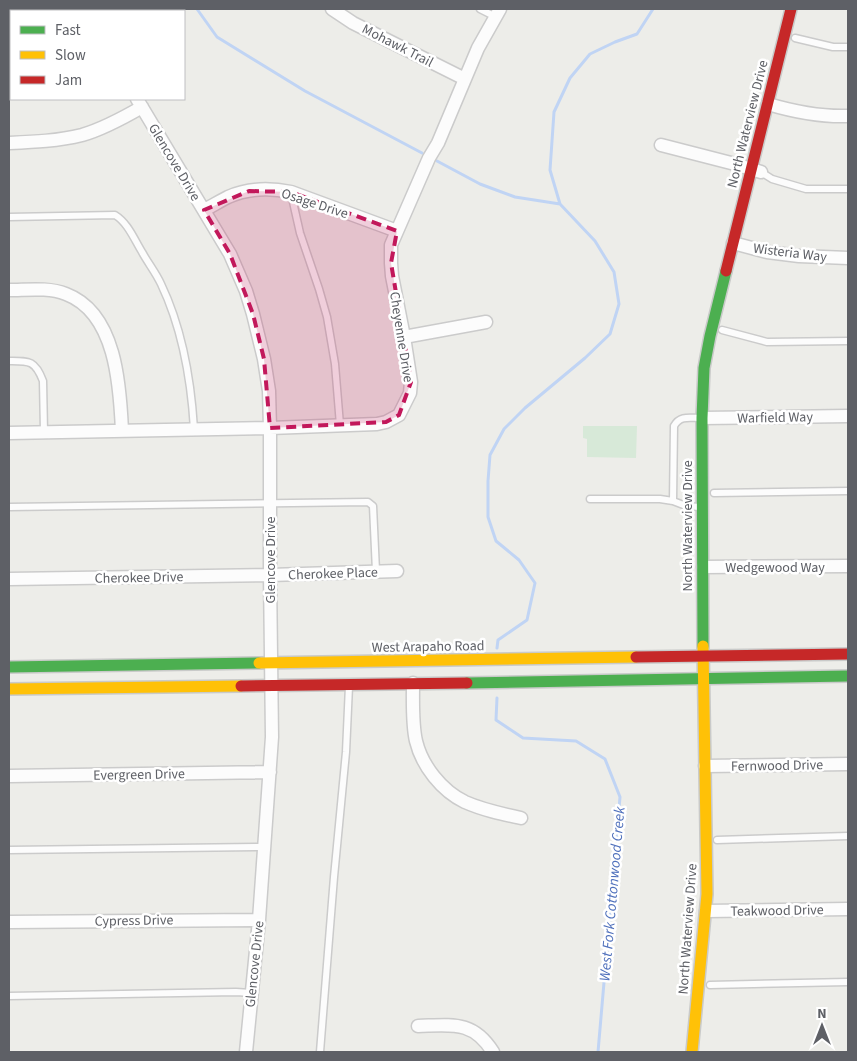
<svg xmlns="http://www.w3.org/2000/svg" width="857" height="1061" font-family="'Source Sans 3',sans-serif">
  <style>
    .green { fill: #d7e9d8 }
    .lines { fill: none; stroke-linecap: round; stroke-linejoin: round }
    .stream { stroke: #c0d4f4; stroke-width: 3 }
    .lane-casing { stroke: #cbcbcb; stroke-width: 9 }
    .street-casing { stroke: #cbcbcb; stroke-width: 15 }
    .fast-casing { stroke: #c9cac9; stroke-width: 14 }
    .slow-casing { stroke: #c9cac9; stroke-width: 14 }
    .jam-casing { stroke: #c9cac9; stroke-width: 14 }
    .lane { stroke: #fcfcfc; stroke-width: 6 }
    .street { stroke: #fcfcfc; stroke-width: 12 }
    .fast { stroke: #4caf50; stroke-width: 11 }
    .slow { stroke: #ffc107; stroke-width: 11 }
    .jam { stroke: #c62828; stroke-width: 11 }
    .marked { fill: #c2185b; fill-opacity: 0.2; stroke: #c2185b; stroke-width: 4; stroke-dasharray: 10 6; stroke-linejoin: round }
    .labels { text-anchor: middle; stroke-width: 5; stroke-linejoin: round; paint-order: stroke }
    .street-label { font-size: 14px; fill: #5e6066; stroke: #fff }
    .water-label { font-size: 15px; font-style: italic; fill: #5071bc; stroke: #fff }
  </style>
  <rect width="100%" height="100%" fill="#edede9"/>
  <path class="green" d="M 583,426 L 637,426 L 636,458 L 587,457 L 587,439 L 583,438 Z"/>
  <g class="lines">
    <path class="stream" d="M 197,9 L 217,37 L 305,91 L 422,153
      M 437,161 L 480,184 L 515,197 L 560,204
      M 497,648 L 498,640 L 527,620 L 535,583 L 519,560 L 496,541 L 488,517 L 488,481 L 490,455 L 504,429 L 525,408 L 585,358 L 610,334 L 619,304 L 614,272 L 595,241 L 560,204 L 550,170 L 554,112 L 570,78 L 590,54 L 615,42 L 637,34 L 653,9
      M 497,698 L 496,720 L 523,738 L 576,741 L 605,759 L 620,797 L 598,1052"/>
    <g class="lane-casing">
      <path id="lane" d="M 480,9 L 496,17
        M 795,38 L 833,47 L 848,47
        M 9,71 L 11,71
        M 761,172 L 772,179 L 806,189 L 848,189
        M 291,193 L 300,233 L 319,289 L 327,317 L 335,364 L 340,425
        M 9,217 L 115,215 C 128,223 134,239 142,252 C 148,263 156,273 161,284 C 183,330 191,379 194,429
        M 722,330 L 767,342 L 848,341
        M 9,361 C 29,361 35,360 43,381 L 44,432
        M 714,493 L 848,491
        M 590,499 L 660,499 L 673,501 L 674,426 C 680,415 690,418 701,418
        M 673,501 L 686,506 L 700,507
        M 9,507 L 368,502 L 373,506 L 376,571
        M 717,840 L 848,836
        M 9,850 L 264,847
        M 710,985 L 848,982
        M 9,996 L 236,992 L 251,993
        M 320,1052 L 334,877 L 346,752 L 349,686"/>
    </g>
    <g class="street-casing">
      <path id="street" d="M 77,9 L 80,11
        M 332,9 L 353,23 L 465,79
        M 137,99 L 230,254 L 246,291 L 253,314 L 264,359 L 269,391 L 270,428 L 270,575 L 272,737 L 259,920 L 246,1052
        M 768,104 C 795,112 820,117 848,116
        M 9,143 C 33,142 58,141 82,135 C 103,129 123,118 142,107
        M 661,145 L 735,164 L 761,172
        M 204,210 C 212,206 220,201 228,197 C 248,188 271,188 291,192 L 397,231
        M 733,243 L 767,252 L 799,256 L 848,258
        M 9,290 C 27,290 48,287 66,294 C 116,313 120,385 122,431
        M 404,337 L 486,322
        M 702,418 L 848,416
        M 9,433 L 270,428 L 377,424 L 386,422 L 399,415 L 410,393 L 411,382 L 404,337 L 392,276 L 391,263 L 391,245 L 429,158 L 438,143 L 478,48 L 500,9
        M 703,567 L 848,566
        M 9,579 L 270,575 L 397,571
        M 413,683 C 413,701 412,724 416,741 C 422,766 442,791 465,802 C 483,810 502,814 521,818
        M 705,766 L 848,764
        M 9,776 L 270,772
        M 706,911 L 848,909
        M 9,922 L 259,920
        M 418,1026 C 452,1025 473,1020 493,1052"/>
    </g>
    <g class="fast-casing">
      <path id="fast" d="M 703,646 L 702,418 L 704,368 L 710,336 L 726,271
        M 9,667 L 259,663
        M 467,683 L 848,676"/>
    </g>
    <g class="slow-casing">
      <path id="slow" d="M 259,663 L 636,657
        M 9,689 L 241,686
        M 692,1052 L 707,894 L 703,646"/>
    </g>
    <g class="jam-casing">
      <path id="jam" d="M 726,271 L 791,9
        M 636,657 L 848,654
        M 241,686 L 467,683"/>
    </g>
    <use href="#lane" class="lane"/>
    <use href="#street" class="street"/>
    <use href="#fast" class="fast"/>
    <use href="#slow" class="slow"/>
    <use href="#jam" class="jam"/>
  </g>
  <path class="marked" d="M 249,191 L 291,192 L 397,231 L 391,263 L 411,382 L 399,415 L 386,422 L 270,428 L 264,359 L 253,314 L 230,254 L 204,210 Z"/>
  <g class="labels">
    <g class="street-label">
      <text transform="translate(398 45) rotate(27)" y="5">Mohawk Trail</text>
      <text transform="translate(747 124) rotate(-76)" y="5">North Waterview Drive</text>
      <text transform="translate(175 162) rotate(59)" y="5">Glencove Drive</text>
      <text transform="translate(315 203) rotate(18)" y="5">Osage Drive</text>
      <text transform="translate(790 252) rotate(7)" y="5">Wisteria Way</text>
      <text transform="translate(402 337) rotate(81)" y="5">Cheyenne Drive</text>
      <text transform="translate(775 417) rotate(-1)" y="5">Warfield Way</text>
      <text transform="translate(687 526) rotate(-90)" y="5">North Waterview Drive</text>
      <text transform="translate(270 560) rotate(-90)" y="5">Glencove Drive</text>
      <text x="775" y="572">Wedgewood Way</text>
      <text transform="translate(333 573) rotate(-2)" y="5">Cherokee Place</text>
      <text transform="translate(139 577) rotate(-1)" y="5">Cherokee Drive</text>
      <text transform="translate(428 646) rotate(-1)" y="5">West Arapaho Road</text>
      <text transform="translate(777 765) rotate(-1)" y="5">Fernwood Drive</text>
      <text transform="translate(139 774) rotate(-1)" y="5">Evergreen Drive</text>
      <text transform="translate(777 910) rotate(-1)" y="5">Teakwood Drive</text>
      <text transform="translate(134 920) rotate(-1)" y="5">Cypress Drive</text>
      <text transform="translate(687 929) rotate(-86)" y="5">North Waterview Drive</text>
      <text transform="translate(254 964) rotate(-84)" y="5">Glencove Drive</text>
    </g>
    <g class="water-label">
      <text transform="translate(612 894) rotate(-85)" y="5">West Fork Cottonwood Creek</text>
    </g>
  </g>
  <rect width="857" height="1061" fill="none" stroke="#5e6066" stroke-width="20"/>
  <rect x="10" y="10" width="175" height="90" fill="#ffffff" stroke="#bfbfc2"/>
  <rect x="20" y="26" width="25" height="8" fill="#4caf50" stroke="#bfbfc2"/>
  <text x="55" y="35" font-size="15" fill="#5e6066">Fast</text>
  <rect x="20" y="51" width="25" height="8" fill="#ffc107" stroke="#bfbfc2"/>
  <text x="55" y="60" font-size="15" fill="#5e6066">Slow</text>
  <rect x="20" y="76" width="25" height="8" fill="#c62828" stroke="#bfbfc2"/>
  <text x="55" y="85" font-size="15" fill="#5e6066">Jam</text>
  <g transform="translate(822 1026)" stroke="#ffffff" stroke-width="4" paint-order="stroke">
  <path d="M0-4L9 19L0 12L-9 19Z" fill="#5e6066"/>
  <text y="-8" font-size="14" font-weight="bold" text-anchor="middle" fill="#5e6066">N</text>
  </g>
</svg>
